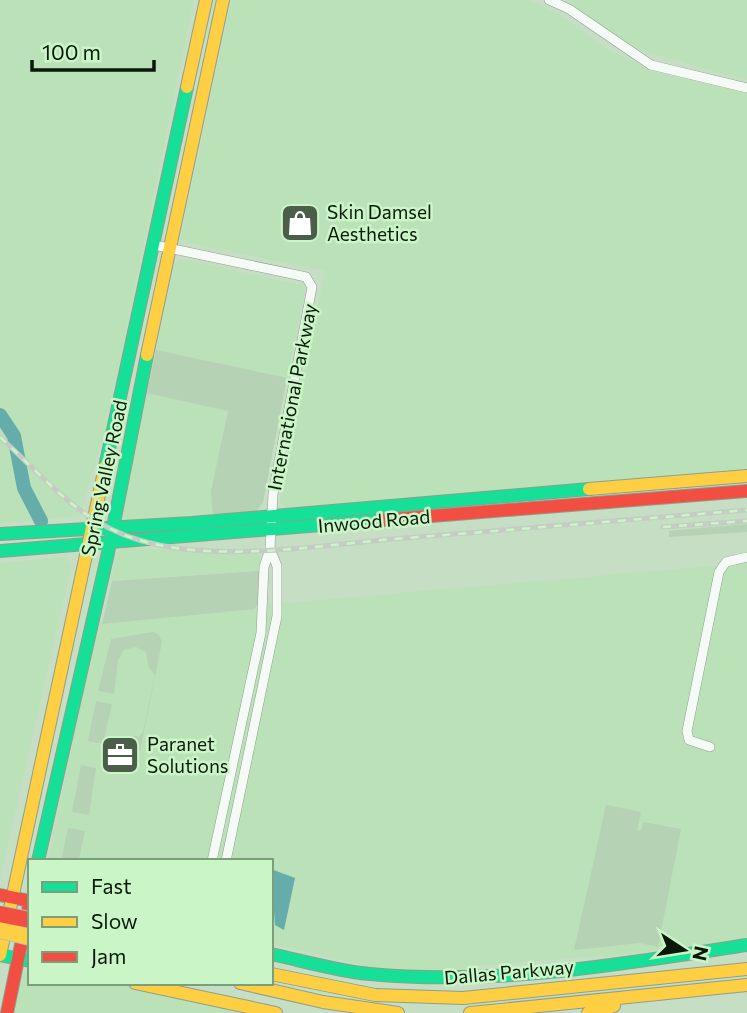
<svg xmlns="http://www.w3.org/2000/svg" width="747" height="1013" font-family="Commissioner,sans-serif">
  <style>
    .built { fill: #bbe1b8 }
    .green { fill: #b5d2b4 }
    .water { fill: #65adab }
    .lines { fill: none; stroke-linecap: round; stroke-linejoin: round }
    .river { stroke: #65adab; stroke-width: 14 }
    .street-casing { stroke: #8d9f8c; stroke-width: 10 }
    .fast-casing { stroke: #8d9f8c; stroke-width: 14 }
    .slow-casing { stroke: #8d9f8c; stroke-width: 14 }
    .jam-casing { stroke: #8d9f8c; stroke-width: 14 }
    .street { stroke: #f6faf6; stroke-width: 9 }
    .fast { stroke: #16e098; stroke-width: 12 }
    .slow { stroke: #ffcf43; stroke-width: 12 }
    .jam { stroke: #f24e42; stroke-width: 12 }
    .rail-casing { stroke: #c5ccc4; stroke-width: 5 }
    .rail { stroke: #caf6c7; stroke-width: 2.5; stroke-dasharray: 8; stroke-linecap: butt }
    .slow-bridge-casing { stroke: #b5c1b4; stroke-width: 18; stroke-linecap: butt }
    .jam-bridge-casing { stroke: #b5c1b4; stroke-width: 18; stroke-linecap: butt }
    .slow-bridge { stroke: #ffcf43; stroke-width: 16 }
    .jam-bridge { stroke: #f24e42; stroke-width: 16 }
    .labels { text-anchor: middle; stroke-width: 5; stroke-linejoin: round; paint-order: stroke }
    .poi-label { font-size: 19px; fill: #091909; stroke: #caf6c7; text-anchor: start }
    .street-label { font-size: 19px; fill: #091909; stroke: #caf6c7 }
  </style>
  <rect width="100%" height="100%" fill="#c6dec4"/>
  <path class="built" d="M 0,0 L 194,0 L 106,426 L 80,516 L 0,523 Z
    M 231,0 L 529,0 L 559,14 L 609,50 L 653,72 L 747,93 L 747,468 L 288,511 L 280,501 L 281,487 L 325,271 L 180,241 Z
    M 557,0 L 747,0 L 747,80 L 645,52 Z
    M 180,259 L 302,285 L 305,290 L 287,378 L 156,350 L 174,264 Z
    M 147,393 L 228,411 L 211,491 L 213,517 L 129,523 L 121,515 Z
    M 126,547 L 261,555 L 259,571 L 110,580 L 118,553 Z
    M 66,557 L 71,567 L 0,880 L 0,563 Z
    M 747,563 L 747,938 L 694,948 L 477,966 L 453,972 L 379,969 L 271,944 L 271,861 L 48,861 L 92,649 L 99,624 L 286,603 Z
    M 30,969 L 30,983 L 113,983 L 249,1013 L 13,1013 L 22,976 Z"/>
  <path class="green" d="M 156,350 L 287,378 L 263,502 L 256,512 L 213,517 L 211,491 L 228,411 L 147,393 Z
    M 747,524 L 747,532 L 669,537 L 669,531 L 677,530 Z
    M 259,571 L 258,604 L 254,609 L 102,624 L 112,581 Z
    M 153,632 L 159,635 L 162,642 L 140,751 L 126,749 L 127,740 L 133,741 L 134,736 L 139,737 L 143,732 L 155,675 L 149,668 L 146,652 L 136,647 L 124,650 L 118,660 L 114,694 L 98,691 L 111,639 Z
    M 96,701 L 112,704 L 103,744 L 88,741 Z
    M 81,765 L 96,768 L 89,815 L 72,812 Z
    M 606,805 L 641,812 L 637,830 L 641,831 L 643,822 L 681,829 L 658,947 L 640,943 L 574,950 Z
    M 68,828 L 85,831 L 79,859 L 61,861 Z"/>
  <path class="water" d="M 271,869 L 295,878 L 284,930 L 275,925 Z"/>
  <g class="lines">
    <path class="river" d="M 0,415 L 14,436 L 24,488 L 41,521"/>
    <g class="street-casing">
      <path id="street" d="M 549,0 L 569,9 L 651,65 L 747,88
        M 154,245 L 297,275 L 306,277 L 312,287 L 273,494 L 270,549 L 264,567 L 261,633 L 212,861
        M 710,747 L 689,740 L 687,731 L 719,572 L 726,562 L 747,557
        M 226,861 L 277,616 L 277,566 L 270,549"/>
    </g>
    <g class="fast-casing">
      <path id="fast" d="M 105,467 L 187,87
        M 0,534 L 192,523 L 589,489
        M 0,551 L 382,520
        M 38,861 L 108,553 L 147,355
        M 271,954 C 304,961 337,971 370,974 C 497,986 622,964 747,945
        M 0,955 L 30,961"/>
    </g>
    <g class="slow-casing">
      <path id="slow" d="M 187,87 L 206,0
        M 147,355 L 223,0
        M 589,489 L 747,476
        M 0,955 L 105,467
        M 271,974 L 375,995 L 463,998 L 747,969
        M 135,983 L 276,1013
        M 240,983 L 323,1002 L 398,1013
        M 470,1013 L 747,985
        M 588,1013 L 614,1006"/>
    </g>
    <g class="jam-casing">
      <path id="jam" d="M 382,520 L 747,491
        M 0,895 L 30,901 L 7,1013"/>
    </g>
    <use href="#street" class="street"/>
    <use href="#fast" class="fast"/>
    <use href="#slow" class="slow"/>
    <use href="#jam" class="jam"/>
    <g class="rail-casing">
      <path id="rail" d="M 0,437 C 44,477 80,523 139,540 C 216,563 314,546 393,539 C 511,530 629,520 747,510
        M 663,527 L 747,521"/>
    </g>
    <use href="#rail" class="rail"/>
    <g class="slow-bridge-casing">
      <path id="slow-bridge" d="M 0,930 L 30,937"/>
    </g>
    <g class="jam-bridge-casing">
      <path id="jam-bridge" d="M 0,914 L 30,920"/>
    </g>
    <use href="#slow-bridge" class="slow-bridge"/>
    <use href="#jam-bridge" class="jam-bridge"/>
  </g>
  <defs>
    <g id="shop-square" transform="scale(2.0125)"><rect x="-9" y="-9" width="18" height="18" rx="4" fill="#4b5e4a" stroke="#caf6c7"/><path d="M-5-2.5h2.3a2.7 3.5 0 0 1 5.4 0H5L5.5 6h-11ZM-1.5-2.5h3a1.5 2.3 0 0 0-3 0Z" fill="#fff"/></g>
    <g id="office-square" transform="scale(2.0125)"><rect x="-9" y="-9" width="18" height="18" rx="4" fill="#4b5e4a" stroke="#caf6c7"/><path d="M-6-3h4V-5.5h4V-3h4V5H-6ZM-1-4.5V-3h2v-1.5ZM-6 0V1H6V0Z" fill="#fff"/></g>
  </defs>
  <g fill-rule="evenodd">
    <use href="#shop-square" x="300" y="223"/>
    <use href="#office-square" x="120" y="755"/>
  </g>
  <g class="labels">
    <g class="poi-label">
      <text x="327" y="219">Skin Damsel<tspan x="327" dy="22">Aesthetics</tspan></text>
      <text x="147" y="751">Paranet<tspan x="147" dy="22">Solutions</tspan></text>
    </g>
    <g class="street-label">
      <text transform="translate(292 397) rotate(-79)" y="7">International Parkway</text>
      <text transform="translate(104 478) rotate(-78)" y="7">Spring Valley Road</text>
      <text transform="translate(374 521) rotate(-5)" y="7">Inwood Road</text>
      <text transform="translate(509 972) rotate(-5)" y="7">Dallas Parkway</text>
    </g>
  </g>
  <rect x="28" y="859" width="245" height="126" fill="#caf6c7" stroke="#7d9e7b" stroke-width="2"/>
  <rect x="42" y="882" width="35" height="10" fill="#16e098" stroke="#7d9e7b" stroke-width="2"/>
  <text x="91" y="894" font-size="21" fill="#091909">Fast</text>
  <rect x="42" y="917" width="35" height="10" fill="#ffcf43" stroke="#7d9e7b" stroke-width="2"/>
  <text x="91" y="929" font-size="21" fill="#091909">Slow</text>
  <rect x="42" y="952" width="35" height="10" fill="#f24e42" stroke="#7d9e7b" stroke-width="2"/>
  <text x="91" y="964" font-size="21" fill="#091909">Jam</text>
  <g transform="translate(684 950) rotate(102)" stroke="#caf6c7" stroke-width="5" paint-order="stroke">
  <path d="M0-5L12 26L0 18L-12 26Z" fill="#091909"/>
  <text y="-10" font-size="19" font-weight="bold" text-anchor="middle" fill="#091909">N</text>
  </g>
  <path d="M32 60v10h122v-10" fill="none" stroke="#091909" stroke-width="3.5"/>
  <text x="42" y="60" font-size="21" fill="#091909" stroke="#caf6c7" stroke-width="5" paint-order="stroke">100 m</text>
</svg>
